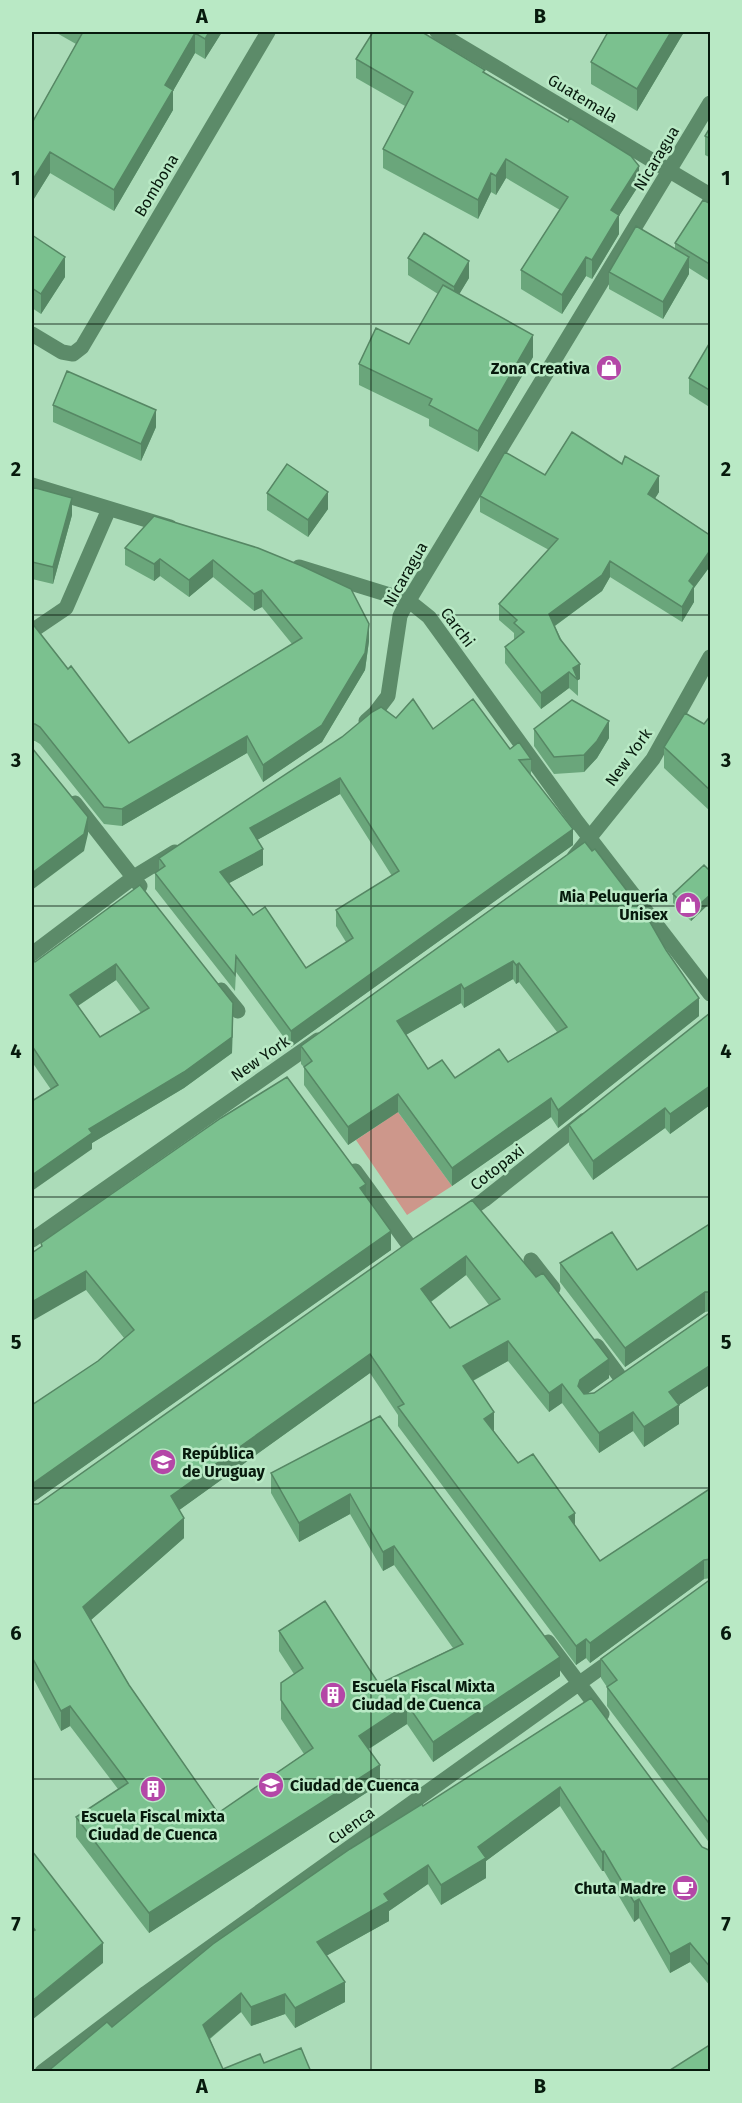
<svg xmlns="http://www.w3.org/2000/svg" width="742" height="2103" font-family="'Fira Sans',sans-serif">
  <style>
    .green { fill: #cd978b }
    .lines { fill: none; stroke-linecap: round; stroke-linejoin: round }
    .minor { stroke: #5c8b69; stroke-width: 15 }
    .wall { fill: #6aa67b; fill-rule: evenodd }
    .shaded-wall { fill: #568764 }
    .building { fill: #7bc18f; stroke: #568764; stroke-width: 1.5; fill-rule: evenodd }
    .grid { fill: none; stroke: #071a0d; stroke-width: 1.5; stroke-opacity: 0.55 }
    .labels { text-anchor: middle; stroke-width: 5; stroke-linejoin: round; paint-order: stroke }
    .street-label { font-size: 16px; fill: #071a0d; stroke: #b9e9c5 }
    .poi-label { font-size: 16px; font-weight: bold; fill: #071a0d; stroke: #b9e9c5; text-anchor: end }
    .neatline { fill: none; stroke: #071a0d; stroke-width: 2 }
    .grid-label { font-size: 20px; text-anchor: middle; font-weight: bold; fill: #071a0d }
  </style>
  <rect width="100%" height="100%" fill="#acdcb9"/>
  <path class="green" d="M 395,1108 L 452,1186 L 407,1215 L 356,1140 L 383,1122 Z"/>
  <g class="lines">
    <path class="minor" d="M 437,32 L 710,195
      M 32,334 L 62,352 L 73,354 L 82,347 L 268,32
      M 32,485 L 170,527
      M 299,567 L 409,601 L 429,617 L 575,819 L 710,994
      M 32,631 L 66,608 L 109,509
      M 366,721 L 375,713 L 388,696 L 400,616 L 403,610 L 710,103
      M 75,803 L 140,886
      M 574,857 L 653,759 L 710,657
      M 32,954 L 134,877 L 175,852
      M 221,990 L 238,1011
      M 355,1171 L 411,1248
      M 460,1217 L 484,1200 L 585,1120
      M 32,1240 L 318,1040
      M 531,1260 L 553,1288
      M 597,1346 L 623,1381
      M 548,1642 L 602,1714
      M 42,2072 L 146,1993 L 616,1657"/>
  </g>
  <path class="wall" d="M 55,32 L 222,32 L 205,59 L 195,53 L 173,91 L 173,110 L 114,211 L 50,173 L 32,202 L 32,123 L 76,44 Z
    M 608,32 L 684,32 L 637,111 L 591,84 L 591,62 Z
    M 356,59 L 485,73 L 639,185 L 619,216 L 619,234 L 592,279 L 586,276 L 562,314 L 521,289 L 521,270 L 560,210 L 506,178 L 496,195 L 491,192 L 478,219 L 383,168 L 383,149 L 405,106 L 356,78 Z
    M 711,126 L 711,158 L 705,155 L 705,136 Z
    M 711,204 L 711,282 L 689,268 L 689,274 L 663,319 L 609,289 L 609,272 L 675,249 L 675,243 Z
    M 32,235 L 65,277 L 41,314 L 32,308 Z
    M 408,258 L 469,278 L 459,294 L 533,357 L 478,452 L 429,426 L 429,419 L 359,385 L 359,364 L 409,344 L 438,294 L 408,275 Z
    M 711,345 L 711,408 L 689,394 L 689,378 Z
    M 53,405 L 156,427 L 141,461 L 53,422 Z
    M 545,475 L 659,492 L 655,498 L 711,536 L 711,565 L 694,588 L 694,602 L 682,622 L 610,577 L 602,591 L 555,626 L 580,679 L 578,680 L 578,696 L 569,688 L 541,709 L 505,663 L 505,647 L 515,640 L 514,639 L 514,633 L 499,620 L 499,604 L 549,550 L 480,512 L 480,496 Z
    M 32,487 L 72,515 L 53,584 L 32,579 Z
    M 267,493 L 328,509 L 308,537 L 267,510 Z
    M 154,516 L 369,641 L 365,670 L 322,742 L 263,782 L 247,753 L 122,826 L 104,824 L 40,744 L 35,741 L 32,741 L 32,623 L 68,669 L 129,743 L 292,644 L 262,607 L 254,611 L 213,577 L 189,597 L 160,576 L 154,581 L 125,565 L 125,548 Z
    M 711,715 L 711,812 L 664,768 L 664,747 L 704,724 Z
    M 396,718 L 433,729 L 510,749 L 531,759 L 531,775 L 573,845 L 291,1047 L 236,972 L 235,991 L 155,889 L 155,873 L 159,870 L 159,858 ZM 340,794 L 392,876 L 336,910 L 336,926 L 346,942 L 306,968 L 253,915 L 229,883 L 263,865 L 257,840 Z
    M 534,729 L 609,738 L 597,758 L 584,772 L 554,774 L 534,746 Z
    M 585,842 L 699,1016 L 558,1128 L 551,1117 L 452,1186 L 398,1112 L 348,1145 L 304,1085 L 304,1067 L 301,1064 L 301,1046 ZM 513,979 L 516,984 L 519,982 L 557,1032 L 508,1062 L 455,1078 L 428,1069 L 406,1035 L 461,1003 L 464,1008 Z
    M 711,872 L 711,902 L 691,921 L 673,903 L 673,894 Z
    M 140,885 L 233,1019 L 232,1053 L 184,1088 L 92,1143 L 92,1149 L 32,1062 L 32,960 L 35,962 ZM 116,980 L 141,1013 L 100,1037 L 78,1006 Z
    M 711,1014 L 711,1106 L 710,1105 L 670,1134 L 665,1128 L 593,1180 L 569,1145 L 569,1125 Z
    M 366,1196 L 391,1250 L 32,1503 L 98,1361 L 124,1338 L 86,1290 L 41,1247 L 41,1243 Z
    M 472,1200 L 609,1378 L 588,1393 L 594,1393 L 711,1312 L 711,1384 L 679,1405 L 679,1424 L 644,1447 L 633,1431 L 599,1453 L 562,1403 L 549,1412 L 508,1361 L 473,1381 L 494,1431 L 518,1463 L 575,1526 L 600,1561 L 711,1488 L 711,1578 L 704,1579 L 590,1663 L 586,1658 L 576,1665 L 398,1426 L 398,1415 L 370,1373 L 179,1510 L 184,1538 L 91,1620 L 129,1685 L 218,1813 L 304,1754 L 281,1719 L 281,1683 L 294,1674 L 279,1651 L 279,1631 L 379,1684 L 453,1648 L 394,1565 L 383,1571 L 350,1514 L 299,1542 L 271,1493 L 271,1473 L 380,1416 L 560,1676 L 433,1762 L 407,1724 L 369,1749 L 380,1784 L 149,1933 L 76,1837 L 76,1817 L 118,1789 L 70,1726 L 61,1731 L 32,1676 L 32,1504 L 38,1504 ZM 466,1275 L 489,1305 L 450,1328 L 431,1302 Z
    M 711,1223 L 711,1311 L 705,1312 L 625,1367 L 560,1282 L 560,1263 L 637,1270 Z
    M 711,1579 L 711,1845 L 607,1706 L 607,1687 L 601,1678 L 601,1659 Z
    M 591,1698 L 702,1847 L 711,1851 L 711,1987 L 690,1962 L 670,1973 L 639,1918 L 634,1922 L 604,1871 L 602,1871 L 560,1806 L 486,1861 L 486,1878 L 441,1905 L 428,1884 L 389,1911 L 389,1921 L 326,1956 L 345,2002 L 295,2028 L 285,2014 L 251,2026 L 241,2012 L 210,2039 L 223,2069 L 264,2063 L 311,2072 L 47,2072 L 112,2027 L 423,1806 Z"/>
  <path class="shaded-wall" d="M 209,32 L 222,32 L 205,59 L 205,39 Z
    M 671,32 L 684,32 L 637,111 L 637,89 Z
    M 195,33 L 195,53 L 173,91 L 173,110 L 114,211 L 114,190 L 165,85 Z
    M 50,152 L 50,173 L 32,202 L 32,181 Z
    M 506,159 L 506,178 L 496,195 L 496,176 Z
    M 639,166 L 639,185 L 619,216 L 619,234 L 592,279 L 592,260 L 611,210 Z
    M 491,173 L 491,192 L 478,219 L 478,200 Z
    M 65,257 L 65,277 L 41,314 L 41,294 Z
    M 586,257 L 586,276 L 562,314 L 562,295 Z
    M 689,257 L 689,274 L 663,319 L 663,302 Z
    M 469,261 L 469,278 L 454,303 L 454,287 Z
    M 533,335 L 533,357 L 478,452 L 478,431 Z
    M 156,410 L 156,427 L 141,461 L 141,444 Z
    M 659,476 L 659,492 L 648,510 L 648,494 Z
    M 328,492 L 328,509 L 308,537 L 308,520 Z
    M 72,498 L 72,515 L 53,584 L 53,567 Z
    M 711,549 L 711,565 L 694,588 L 694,602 L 682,622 L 682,607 L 689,581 Z
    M 160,559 L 160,576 L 154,581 L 154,564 Z
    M 213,560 L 213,577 L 189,597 L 189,580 Z
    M 610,561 L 610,577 L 602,591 L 549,630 L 549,614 Z
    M 262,590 L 262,607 L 254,611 L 254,594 Z
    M 369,624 L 369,641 L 365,670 L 322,742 L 263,782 L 263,765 Z
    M 580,664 L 580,679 L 578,680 L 573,668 Z
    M 569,672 L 569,688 L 541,709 L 541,693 Z
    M 609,721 L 609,738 L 597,758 L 584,772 L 584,755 Z
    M 247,736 L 247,753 L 122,826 L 122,809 Z
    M 340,778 L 340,794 L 250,844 L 250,828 Z
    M 88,817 L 88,834 L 84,851 L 32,890 L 32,873 Z
    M 573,829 L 573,845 L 291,1047 L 291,1031 Z
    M 263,849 L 263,865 L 220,888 L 220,872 Z
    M 711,894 L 711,902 L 691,921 L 691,912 Z
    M 513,961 L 513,979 L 464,1008 L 464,989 Z
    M 519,963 L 519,982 L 516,984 L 516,965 Z
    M 116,964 L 116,980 L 70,1011 L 70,995 Z
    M 461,984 L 461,1003 L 397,1040 L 397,1021 Z
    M 699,998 L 699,1016 L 558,1128 L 558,1110 Z
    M 233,1003 L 232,1053 L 184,1088 L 92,1143 L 92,1149 L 32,1191 L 32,1175 L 89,1129 Z
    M 710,1086 L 710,1105 L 670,1134 L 670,1114 Z
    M 398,1094 L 398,1112 L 348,1145 L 348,1127 Z
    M 551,1098 L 551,1117 L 452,1186 L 452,1168 Z
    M 665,1108 L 665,1128 L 593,1180 L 593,1161 Z
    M 366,1184 L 366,1204 L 360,1188 Z
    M 391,1231 L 391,1250 L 32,1503 L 32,1484 Z
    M 466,1256 L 466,1275 L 421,1309 L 421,1289 Z
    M 86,1271 L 86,1290 L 32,1321 L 32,1302 Z
    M 705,1292 L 705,1312 L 625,1367 L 625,1348 Z
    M 508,1341 L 508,1361 L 463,1386 L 463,1366 Z
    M 370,1354 L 370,1373 L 171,1516 L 171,1496 Z
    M 609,1359 L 609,1378 L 580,1399 L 578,1386 L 580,1380 Z
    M 711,1365 L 711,1384 L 679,1405 L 679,1424 L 644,1447 L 644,1427 L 669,1392 Z
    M 562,1384 L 562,1403 L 549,1412 L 549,1393 Z
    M 494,1412 L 494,1432 L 484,1419 Z
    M 633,1412 L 633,1431 L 599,1453 L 599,1433 Z
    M 350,1494 L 350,1514 L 299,1542 L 299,1523 Z
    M 575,1513 L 575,1533 L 569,1517 Z
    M 184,1518 L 184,1538 L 83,1627 L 83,1607 Z
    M 394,1546 L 394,1565 L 383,1571 L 383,1552 Z
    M 704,1560 L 704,1579 L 590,1663 L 590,1643 Z
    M 586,1639 L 586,1658 L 576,1665 L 576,1646 Z
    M 560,1657 L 560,1676 L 433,1762 L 433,1742 Z
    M 407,1704 L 407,1724 L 359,1755 L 359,1736 Z
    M 70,1706 L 70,1726 L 61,1731 L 61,1711 Z
    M 380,1765 L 380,1784 L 149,1933 L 149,1913 Z
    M 560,1787 L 560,1806 L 486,1861 L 486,1878 L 441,1905 L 441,1885 L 478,1847 Z
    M 604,1851 L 604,1871 L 602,1871 L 602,1852 Z
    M 428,1865 L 428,1884 L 389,1911 L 389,1921 L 317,1961 L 317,1942 L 384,1894 Z
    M 639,1899 L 639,1918 L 634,1922 L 634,1902 Z
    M 103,1943 L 103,1963 L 32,2020 L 32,2001 Z
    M 690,1943 L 690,1962 L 670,1973 L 670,1954 Z
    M 345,1982 L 345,2002 L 295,2028 L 295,2008 Z
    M 241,1993 L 241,2012 L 203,2044 L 203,2025 Z
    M 285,1994 L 285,2014 L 251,2026 L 251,2007 Z"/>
  <path class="building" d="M 83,32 L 209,32 L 205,39 L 195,33 L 165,85 L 173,90 L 114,190 L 50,152 L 32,181 L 32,123 Z
    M 373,32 L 422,32 L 485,70 L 483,72 L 568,122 L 570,118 L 631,156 L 639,166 L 611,210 L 619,215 L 592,260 L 586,257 L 562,295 L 521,270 L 568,197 L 506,159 L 496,176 L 491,173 L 478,200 L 383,149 L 413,92 L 356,59 Z
    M 608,32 L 671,32 L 637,89 L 591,62 Z
    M 711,126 L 711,139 L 705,136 Z
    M 703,200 L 711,204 L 711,265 L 675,243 Z
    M 636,226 L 689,257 L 663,302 L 609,272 Z
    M 424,233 L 469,261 L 454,287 L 408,258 Z
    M 32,235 L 65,257 L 41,294 L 32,288 Z
    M 443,285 L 533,335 L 478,431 L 429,405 L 432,399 L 359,364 L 376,328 L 409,344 Z
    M 709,344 L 711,345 L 711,391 L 689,378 Z
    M 67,371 L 156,410 L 141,444 L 53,405 Z
    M 572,432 L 622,464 L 625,456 L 659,476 L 648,494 L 711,536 L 711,549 L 689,581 L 694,586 L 682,607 L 610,561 L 602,575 L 549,614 L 560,639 L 580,664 L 573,668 L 578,680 L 569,672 L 541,693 L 505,647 L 524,632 L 514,623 L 517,620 L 499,604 L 558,539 L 480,496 L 505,452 L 545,475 Z
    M 287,464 L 328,492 L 308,520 L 267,493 Z
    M 32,487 L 72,498 L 53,567 L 32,562 Z
    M 154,516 L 258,548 L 302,566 L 351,589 L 369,624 L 365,653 L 322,725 L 263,765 L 247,736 L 122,809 L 104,807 L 40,727 L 35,724 L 32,724 L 32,623 L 68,669 L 71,666 L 129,743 L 302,638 L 262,590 L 254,594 L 213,560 L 189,580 L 160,559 L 154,564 L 125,548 Z
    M 413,699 L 433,729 L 473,699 L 510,749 L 519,742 L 531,759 L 519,760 L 573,829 L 291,1031 L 236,956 L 235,975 L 155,873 L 165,866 L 159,858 L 342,737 L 372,712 L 381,707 L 396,718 ZM 340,778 L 399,871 L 336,910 L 353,938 L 306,968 L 265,907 L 253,915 L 220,872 L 263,849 L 250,828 Z
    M 572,700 L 609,721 L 597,741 L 584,755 L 554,757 L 534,729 Z
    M 685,713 L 704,724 L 711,715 L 711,791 L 664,747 Z
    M 32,748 L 88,817 L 84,834 L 32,873 Z
    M 585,842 L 592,851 L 595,849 L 647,917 L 666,950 L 699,998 L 558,1110 L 551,1098 L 452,1168 L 398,1094 L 348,1127 L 304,1067 L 312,1061 L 301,1046 ZM 513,961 L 516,965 L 519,963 L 567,1027 L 508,1062 L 499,1049 L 455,1078 L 442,1060 L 428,1069 L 397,1021 L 461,984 L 464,989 Z
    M 704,865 L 711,872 L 711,894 L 691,912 L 673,894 Z
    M 140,885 L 233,1003 L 232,1037 L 184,1072 L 89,1129 L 92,1133 L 32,1175 L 32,1101 L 58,1085 L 32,1046 L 32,960 L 33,959 L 35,962 ZM 116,964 L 149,1008 L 100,1037 L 70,995 Z
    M 710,1013 L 711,1087 L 710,1086 L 670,1114 L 665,1108 L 593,1161 L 569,1125 Z
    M 287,1077 L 366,1184 L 360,1188 L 391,1231 L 32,1484 L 32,1405 L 98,1361 L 134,1330 L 86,1271 L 32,1302 L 32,1253 L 42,1246 L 41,1243 L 221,1118 Z
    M 472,1200 L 536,1277 L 543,1273 L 609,1359 L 580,1380 L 578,1386 L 584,1394 L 594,1393 L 711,1312 L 711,1365 L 669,1392 L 679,1405 L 644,1427 L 633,1412 L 599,1433 L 562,1384 L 549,1393 L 508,1341 L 463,1366 L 494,1412 L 484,1419 L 518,1463 L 533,1454 L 575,1513 L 569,1517 L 600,1561 L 711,1488 L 711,1559 L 704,1560 L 590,1643 L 586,1639 L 576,1646 L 398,1407 L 404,1404 L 370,1354 L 171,1496 L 184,1518 L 83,1607 L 129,1685 L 218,1813 L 313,1748 L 281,1700 L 281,1683 L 303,1668 L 279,1631 L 325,1601 L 379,1684 L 463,1644 L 394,1546 L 383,1552 L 350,1494 L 299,1523 L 271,1473 L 380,1416 L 560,1657 L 433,1742 L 407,1704 L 359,1736 L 380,1765 L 149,1913 L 76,1817 L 128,1783 L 70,1706 L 61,1711 L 32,1657 L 32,1504 L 38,1504 L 416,1237 ZM 466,1256 L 500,1299 L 450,1328 L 421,1289 Z
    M 711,1223 L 711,1292 L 705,1292 L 625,1348 L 560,1263 L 612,1232 L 637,1270 Z
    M 711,1579 L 711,1826 L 607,1687 L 617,1680 L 601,1659 Z
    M 591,1698 L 702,1847 L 711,1851 L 711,1968 L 690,1943 L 670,1954 L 639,1899 L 634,1902 L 604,1851 L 602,1852 L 560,1787 L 478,1847 L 486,1858 L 441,1885 L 428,1865 L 384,1894 L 389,1901 L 317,1942 L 345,1982 L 295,2008 L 285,1994 L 251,2007 L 241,1993 L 203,2025 L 223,2069 L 260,2054 L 264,2063 L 301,2048 L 311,2072 L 225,2072 L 223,2069 L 224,2072 L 47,2072 L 107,2022 L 112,2027 L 213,1944 L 350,1849 L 422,1804 L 423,1806 Z
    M 32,1851 L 103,1943 L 32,2001 L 32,1932 L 35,1930 L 32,1926 Z
    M 711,2044 L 711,2072 L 667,2072 Z"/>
  <path class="grid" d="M 371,32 L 371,2072M 32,324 L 710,324M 32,615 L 710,615M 32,906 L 710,906M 32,1197 L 710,1197M 32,1488 L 710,1488M 32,1779 L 710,1779"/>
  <defs>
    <g id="shop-disc" transform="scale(1.35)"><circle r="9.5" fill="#b447a7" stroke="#b9e9c5"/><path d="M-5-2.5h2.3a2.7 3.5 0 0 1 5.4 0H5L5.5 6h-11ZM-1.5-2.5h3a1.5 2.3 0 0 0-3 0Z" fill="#fff"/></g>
    <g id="school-disc" transform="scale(1.35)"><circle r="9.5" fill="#b447a7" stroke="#b9e9c5"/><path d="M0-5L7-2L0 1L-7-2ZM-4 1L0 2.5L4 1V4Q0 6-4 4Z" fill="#fff"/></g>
    <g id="building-disc" transform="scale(1.35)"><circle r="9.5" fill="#b447a7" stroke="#b9e9c5"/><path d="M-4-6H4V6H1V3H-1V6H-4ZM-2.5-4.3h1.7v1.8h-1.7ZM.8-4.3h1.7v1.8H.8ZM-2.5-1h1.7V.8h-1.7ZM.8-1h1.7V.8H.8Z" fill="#fff"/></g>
    <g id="cafe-disc" transform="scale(1.35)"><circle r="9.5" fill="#b447a7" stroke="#b9e9c5"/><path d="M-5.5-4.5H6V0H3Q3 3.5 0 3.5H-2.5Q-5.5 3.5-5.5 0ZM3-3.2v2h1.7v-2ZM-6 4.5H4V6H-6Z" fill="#fff"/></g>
  </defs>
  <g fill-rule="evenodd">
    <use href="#shop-disc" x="609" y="368"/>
    <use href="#shop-disc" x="688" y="905"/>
    <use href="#school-disc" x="163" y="1462"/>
    <use href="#building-disc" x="333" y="1695"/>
    <use href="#school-disc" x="271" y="1785"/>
    <use href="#building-disc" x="153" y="1789"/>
    <use href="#cafe-disc" x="685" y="1888"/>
  </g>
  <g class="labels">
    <g class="street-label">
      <text transform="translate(583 98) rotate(31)" y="6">Guatemala</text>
      <text transform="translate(656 158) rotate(-59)" y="6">Nicaragua</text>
      <text transform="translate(156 185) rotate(-59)" y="6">Bombona</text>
      <text transform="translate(405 574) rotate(-60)" y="6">Nicaragua</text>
      <text transform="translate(458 627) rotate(53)" y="6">Carchi</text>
      <text transform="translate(628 757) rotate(-54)" y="6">New York</text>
      <text transform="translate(260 1058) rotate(-35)" y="6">New York</text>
      <text transform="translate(497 1167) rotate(-38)" y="6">Cotopaxi</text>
      <text transform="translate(351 1825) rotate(-35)" y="6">Cuenca</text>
    </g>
    <g class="poi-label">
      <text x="590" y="374">Zona Creativa</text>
      <text x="668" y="902">Mia Peluquería<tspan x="668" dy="18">Unisex</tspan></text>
      <text x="182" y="1459" text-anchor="start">República<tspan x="182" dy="18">de Uruguay</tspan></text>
      <text x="352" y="1692" text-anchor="start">Escuela Fiscal Mixta<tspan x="352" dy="18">Ciudad de Cuenca</tspan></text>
      <text x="290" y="1791" text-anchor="start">Ciudad de Cuenca</text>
      <text x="153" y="1822" text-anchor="middle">Escuela Fiscal mixta<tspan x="153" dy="18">Ciudad de Cuenca</tspan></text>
      <text x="666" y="1894">Chuta Madre</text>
    </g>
  </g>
  <rect width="742" height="2103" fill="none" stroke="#b9e9c5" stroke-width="66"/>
  <rect x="33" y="33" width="676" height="2037" class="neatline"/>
  <g class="grid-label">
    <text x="202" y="23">A</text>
    <text x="540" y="23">B</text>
    <text x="16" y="185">1</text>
    <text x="726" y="185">1</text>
    <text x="16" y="476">2</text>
    <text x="726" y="476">2</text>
    <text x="16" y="767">3</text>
    <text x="726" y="767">3</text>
    <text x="16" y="1058">4</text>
    <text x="726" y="1058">4</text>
    <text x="16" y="1349">5</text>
    <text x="726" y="1349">5</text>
    <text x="16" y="1640">6</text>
    <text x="726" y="1640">6</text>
    <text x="16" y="1931">7</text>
    <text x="726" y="1931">7</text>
    <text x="202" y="2093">A</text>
    <text x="540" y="2093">B</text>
  </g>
</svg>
